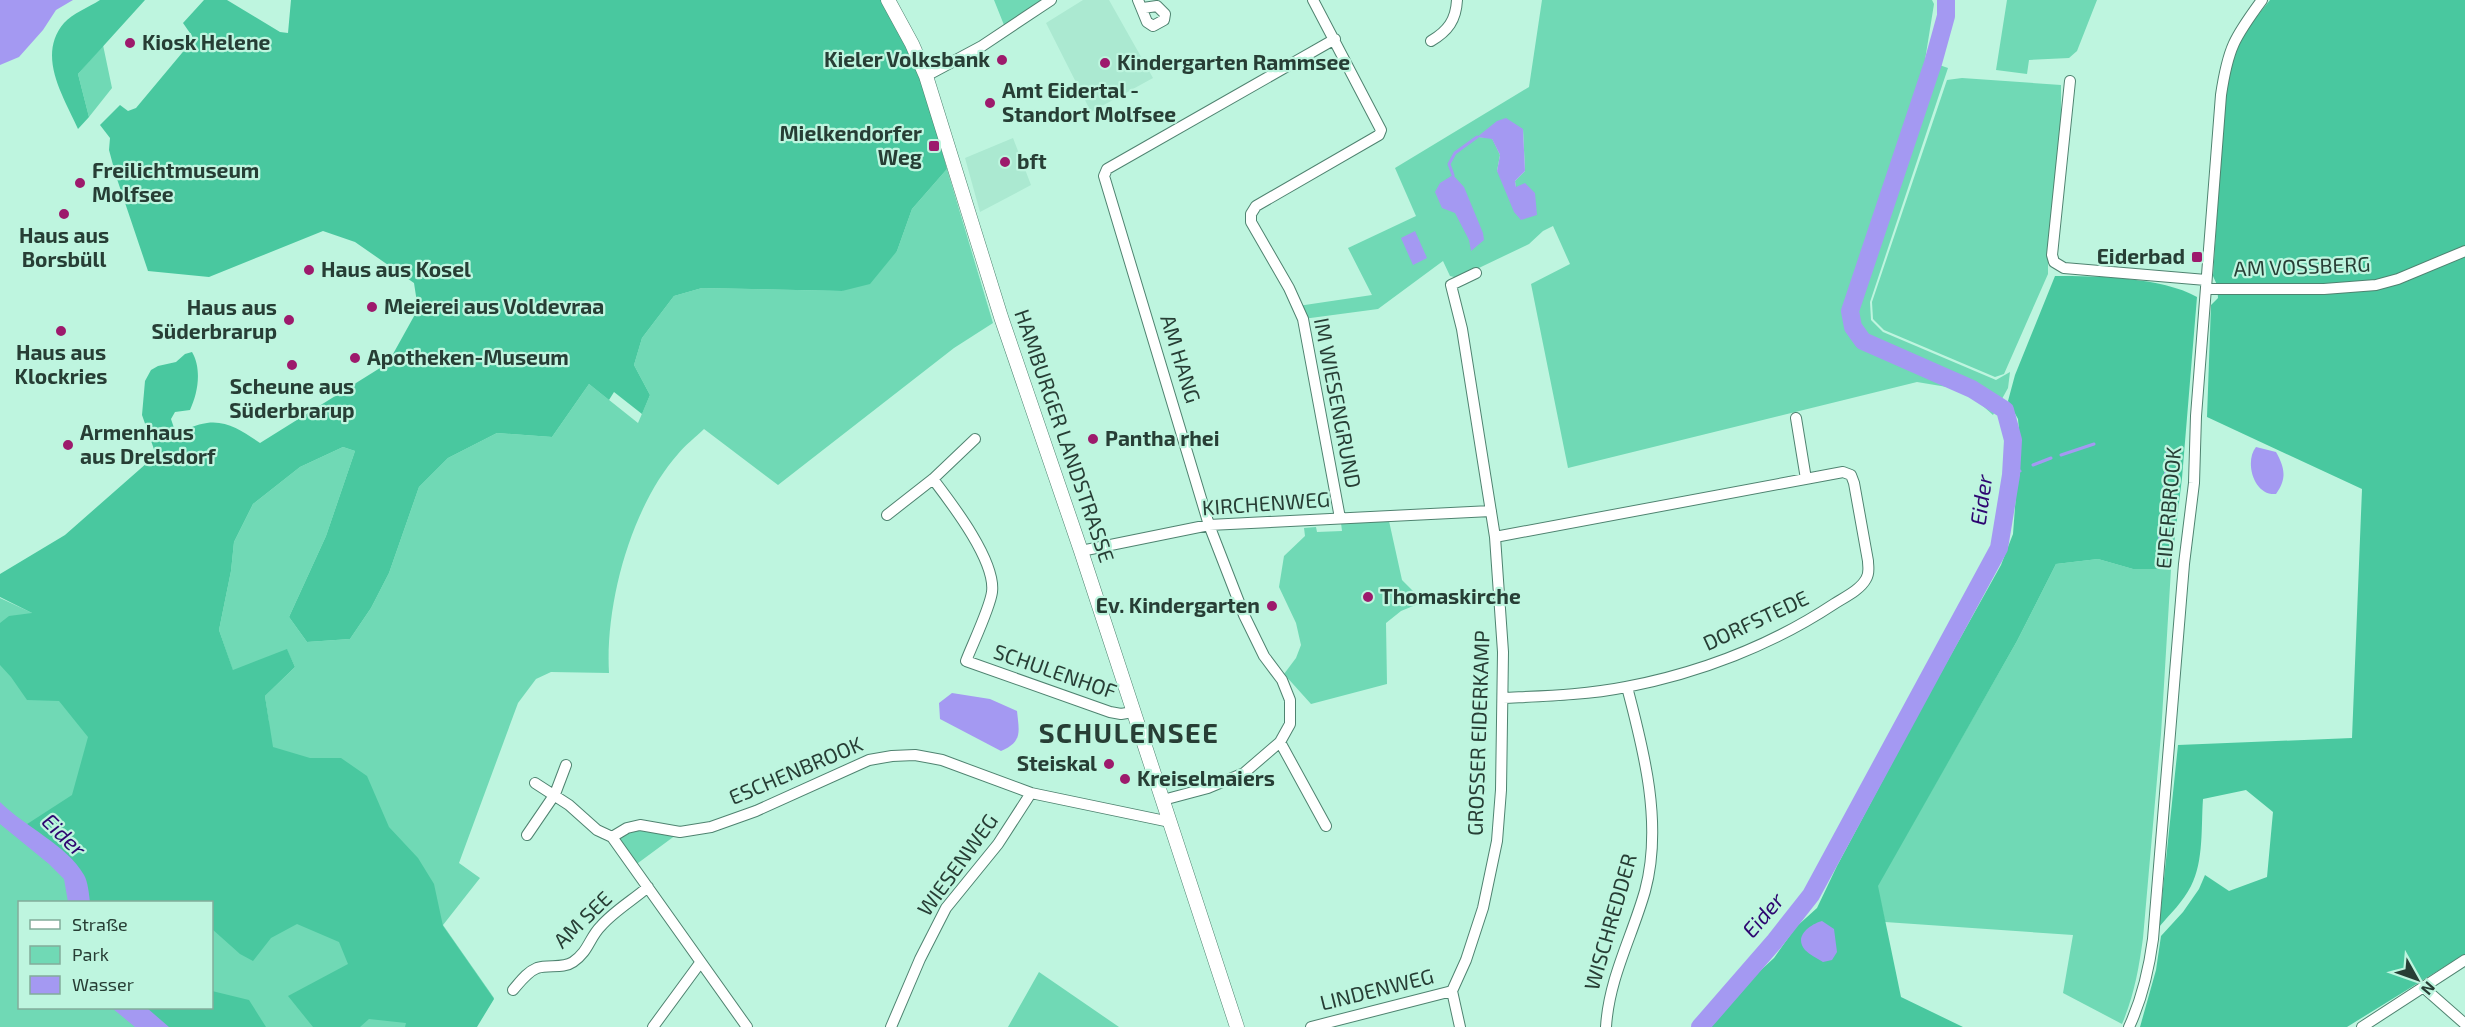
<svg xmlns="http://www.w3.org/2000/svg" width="2465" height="1027" font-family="'Exo 2',sans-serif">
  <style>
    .built { fill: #abe9d1 }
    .green { fill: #70d9b5; fill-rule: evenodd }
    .forest { fill: #49c89f }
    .water { fill: #a499f2 }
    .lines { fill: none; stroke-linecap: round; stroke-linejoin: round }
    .stream { stroke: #a499f2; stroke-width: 3 }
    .river { stroke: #a499f2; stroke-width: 18 }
    .minor-casing { stroke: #4f8370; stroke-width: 12 }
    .major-casing { stroke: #4f8370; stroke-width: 15 }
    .minor { stroke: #fff; stroke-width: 10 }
    .major { stroke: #fff; stroke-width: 14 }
    .poi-dot { fill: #9d1a6c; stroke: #bef5df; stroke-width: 2 }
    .labels { text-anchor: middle; stroke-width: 4.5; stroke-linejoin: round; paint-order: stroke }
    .poi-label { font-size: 21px; font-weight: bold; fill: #273e35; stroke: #bef5df; text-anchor: start }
    .street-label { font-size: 21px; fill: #273e35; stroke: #bef5df }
    .water-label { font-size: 22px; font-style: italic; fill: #2d0570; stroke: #bef5df }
    .district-label { font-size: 27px; font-weight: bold; letter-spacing: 1.5px; fill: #273e35; stroke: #bef5df }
  </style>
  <rect width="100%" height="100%" fill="#bef5df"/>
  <path class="built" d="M 1083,0 L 1109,0 L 1153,78 L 1091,112 L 1046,23 Z
    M 1013,138 L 1031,185 L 980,212 L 965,158 Z"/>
  <path class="green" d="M 994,0 L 1044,0 L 1004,25 Z
    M 1542,0 L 1932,0 L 1934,4 L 1925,60 L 1948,68 L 1870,302 L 1871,320 L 1883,332 L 1996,380 L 2010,372 L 2008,388 L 1993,415 L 1965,390 L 1917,382 L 1568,468 L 1531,284 L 1570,264 L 1553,226 L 1543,231 L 1529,244 L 1458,278 L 1450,276 L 1443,261 L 1378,309 L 1303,319 L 1298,306 L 1372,295 L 1348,248 L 1416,216 L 1395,168 L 1529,87 ZM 1523,129 L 1525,171 L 1515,181 L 1516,188 L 1497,171 L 1500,155 L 1492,138 L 1478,137 Z
    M 2007,0 L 2097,0 L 2077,51 L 2069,58 L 2029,60 L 2027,74 L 1996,70 Z
    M 103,45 L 112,88 L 89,117 L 78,74 Z
    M 1962,78 L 2061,85 L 2061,129 L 2048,251 L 2048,274 L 2004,374 L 1995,377 L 1884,330 L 1873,319 L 1872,302 L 1947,80 Z
    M 947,169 L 993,323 L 954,348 L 778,485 L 704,429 C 696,437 685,445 678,454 C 631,507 605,604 609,673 L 551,672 L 536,679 L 518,703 L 459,863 L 480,878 L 443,925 L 494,998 L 476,1027 L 0,1027 L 0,598 L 269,723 L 265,696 L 295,667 L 287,650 L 233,671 L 219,630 L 231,571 L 234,542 L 253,504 L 300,467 L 343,447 L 355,451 L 326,536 L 289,617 L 307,642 L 350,639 L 371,608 L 389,573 L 419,487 L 448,458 L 497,433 L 552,437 L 589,384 L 638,423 L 650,395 L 634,365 L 642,338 L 674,296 L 702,288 L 842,291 L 897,251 L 912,209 ZM 20,902 L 212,902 L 212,1008 L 20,1008 Z
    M 1389,521 L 1402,580 L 1415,593 L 1418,604 L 1401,611 L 1386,623 L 1387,684 L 1311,704 L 1284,674 L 1296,658 L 1301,645 L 1296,623 L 1279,587 L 1284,556 L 1305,536 L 1304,528 L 1316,527 L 1317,532 L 1342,531 L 1341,523 Z
    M 2098,559 L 2133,569 L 2171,569 L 2161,734 L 2143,938 C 2139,968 2134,996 2122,1024 L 2063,993 L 2073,935 L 1885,922 L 1877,886 L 2017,641 L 2056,564 Z
    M 627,828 L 680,832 L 634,866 L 612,837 Z
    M 1039,972 L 1119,1027 L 1008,1027 Z"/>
  <path class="forest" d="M 100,0 L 145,0 L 78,74 L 89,117 L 78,129 C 64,97 36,56 64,23 C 72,14 89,7 100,0 Z
    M 204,0 L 227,0 L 280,32 L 288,33 L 291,0 L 885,0 L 920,72 L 947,169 L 912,209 L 897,251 L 870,284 L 842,291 L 702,288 L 674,296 L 642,338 L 634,365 L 650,395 L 642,414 L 614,392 L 609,400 L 589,384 L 552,437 L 497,433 L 448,458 L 419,487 L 389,573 L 371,608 L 350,639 L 307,642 L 289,617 L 326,536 L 355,451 L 343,447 L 300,467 L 253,504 L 234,542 L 231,571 L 219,630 L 233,670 L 287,649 L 295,667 L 265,696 L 273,747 L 310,758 L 341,758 L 367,776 L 389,827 L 418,858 L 434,884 L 443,926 L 494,999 L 477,1027 L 405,1027 L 406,1023 L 369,1019 L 360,1027 L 313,1027 L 288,996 L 348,964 L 339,942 L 297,924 L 271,938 L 253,961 L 240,954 L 212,929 L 212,902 L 81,902 L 74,879 L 21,828 L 72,795 L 88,737 L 59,701 L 27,700 L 11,677 L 0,665 L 0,623 L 9,616 L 32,613 L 0,597 L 0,574 L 65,535 L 156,455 L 142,415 L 145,381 L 151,370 L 158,366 L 176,362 L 185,354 L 192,352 C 202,369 198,393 190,410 L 175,412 L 171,419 L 174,428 C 190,431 192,425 207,423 C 227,420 244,432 260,443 L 388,363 L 418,309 L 414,283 L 355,242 L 323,231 L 209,277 L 148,271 L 116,176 L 109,150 L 110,138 L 100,125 L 120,105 L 128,111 L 136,108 L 192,41 L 192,36 L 183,23 Z
    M 2270,0 L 2465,0 L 2465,954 L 2347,1027 L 2140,1027 L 2156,970 L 2161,936 L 2183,912 L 2199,889 L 2205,875 L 2229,891 L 2267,877 L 2273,812 L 2246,790 L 2203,799 C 2201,826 2204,861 2191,886 C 2183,902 2170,914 2159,927 L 2178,745 L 2352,738 L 2362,489 L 2207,417 L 2211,305 L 2218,298 L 2217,285 L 2213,276 L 2225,97 L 2230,62 L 2245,31 Z
    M 2055,276 C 2096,276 2162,277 2197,297 L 2182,478 L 2171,569 L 2133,569 L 2098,559 L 2056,564 L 2017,641 L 1878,886 L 1901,997 L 1963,1027 L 1710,1027 L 1748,982 L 1774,958 L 1796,927 L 1817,908 L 1837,866 L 1924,703 L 2001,565 L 2013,534 L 2020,441 L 2018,419 L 2008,401 L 2015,375 Z
    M 212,991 L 249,1000 L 266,1027 L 142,1027 L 134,1008 L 212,1008 Z"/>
  <path class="water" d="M 0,0 L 73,0 L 56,10 L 43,30 L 19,57 L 0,65 Z
    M 1506,118 L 1523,129 L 1525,171 L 1515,181 L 1516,187 L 1525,183 L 1535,193 L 1537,215 L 1521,220 L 1514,212 L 1497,171 L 1500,155 L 1492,139 L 1477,137 L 1497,121 Z
    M 1453,175 L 1464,187 L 1483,233 L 1484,240 L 1471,251 L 1469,240 L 1455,213 L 1442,208 L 1435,192 L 1440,183 Z
    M 1415,231 L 1427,258 L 1413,265 L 1401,238 Z
    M 2256,447 L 2276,452 C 2285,468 2287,479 2276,494 C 2254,496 2244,462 2256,447 Z
    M 952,693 L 990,699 L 1017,711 C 1019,731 1023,742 1001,751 L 940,719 L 939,703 Z
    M 0,802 C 24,826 68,846 84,875 C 88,882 89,894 90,902 L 68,902 L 64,879 L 49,864 L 0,824 Z
    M 1822,921 L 1834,929 L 1837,952 L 1832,960 L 1823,962 C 1817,958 1810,955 1805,950 C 1793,936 1811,924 1822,921 Z
    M 112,1008 L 147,1008 L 169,1027 L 135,1027 Z"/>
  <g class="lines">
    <path class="stream" d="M 1453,175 L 1449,164 L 1455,153 L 1477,137
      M 2061,455 L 2094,444
      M 2033,465 L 2051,458
      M 2011,475 L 2020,471
      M 2158,558 L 2168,447"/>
    <path class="river" d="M 1700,1027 L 1774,942 L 1811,895 L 1999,548 L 2011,475 L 2013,440 L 2005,410 L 1972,389 L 1863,341 L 1853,327 L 1850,311 L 1933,63 L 1946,16 L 1946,0"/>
    <g class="minor-casing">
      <path id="minor" d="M 1138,0 L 1147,22 L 1153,26 L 1164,20 L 1165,14 L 1157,6 L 1143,8
        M 1313,0 L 1381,130 L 1379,135 L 1256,206 L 1251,214 L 1251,222 L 1289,288 L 1303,319 L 1340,518
        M 1431,41 C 1448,31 1456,20 1457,0
        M 926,76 L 982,46 L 1051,0
        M 2070,81 L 2052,255 L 2054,262 L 2064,268 L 2206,280
        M 2206,289 L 2324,289 L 2376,285 L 2398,279 L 2465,251
        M 1796,418 L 1806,479
        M 933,479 C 952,504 996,561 992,592 C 990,608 972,645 966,661 L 1110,712 L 1121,714 L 1133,712
        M 887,515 L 933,479 L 975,439
        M 1495,537 L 1843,472 L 1851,475 L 1854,483 L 1868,561 C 1868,567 1870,573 1866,579 C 1860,590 1845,597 1834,604 C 1772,645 1699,673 1626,687 C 1586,695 1544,696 1503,698
        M 1081,551 L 1209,525 L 1491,511
        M 1280,742 L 1326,826
        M 535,783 L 569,805 L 597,830 L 612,837 L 747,1027
        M 1163,800 L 1208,788 L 1244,773 L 1280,742 L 1290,724 L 1290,700 L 1282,680 L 1264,656 L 1244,615 L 1209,525 L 1104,176 L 1107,169 L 1335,39
        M 527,835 L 555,794 L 566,765
        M 612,837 L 627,828 L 640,825 L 680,832 L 711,827 L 756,811 L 869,760 L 892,756 L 915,755 L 942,760 L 1031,793 L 1170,822
        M 2423,987 L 2465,1024
        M 513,990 C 520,982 527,972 537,968 C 548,964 563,969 573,962 C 589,951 589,938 601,926 C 614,911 633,900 648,887
        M 653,1027 L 700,963
        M 891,1027 L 920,959 L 946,908 L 998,844 L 1031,793
        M 1311,1027 L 1452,991
        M 1460,1027 L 1452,991 L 1466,960 L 1483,908 L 1497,841 L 1501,790 L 1503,652 L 1495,537 L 1462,329 L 1451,285 L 1476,273
        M 1606,1027 C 1609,978 1632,937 1645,891 C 1663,825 1644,751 1627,687
        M 2129,1027 C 2142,999 2149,969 2153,939 L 2184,564 L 2194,483 L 2196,416 L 2221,95 C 2228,48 2234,38 2262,0
        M 2362,1027 L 2465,960"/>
    </g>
    <g class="major-casing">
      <path id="major" d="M 888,0 L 912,44 L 926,76 L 1001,317 L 1081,551 L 1237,1027"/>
    </g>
    <use href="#minor" class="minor"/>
    <use href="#major" class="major"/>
  </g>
  <g class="poi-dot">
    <circle cx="130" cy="43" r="6"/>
    <circle cx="1002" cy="60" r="6"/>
    <circle cx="1105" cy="63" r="6"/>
    <circle cx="990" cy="103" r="6"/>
    <rect x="928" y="140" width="12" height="12" rx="3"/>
    <circle cx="1005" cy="162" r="6"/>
    <circle cx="80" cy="183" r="6"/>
    <circle cx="64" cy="214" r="6"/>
    <rect x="2191" y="251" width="12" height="12" rx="3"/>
    <circle cx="309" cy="270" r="6"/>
    <circle cx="372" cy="307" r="6"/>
    <circle cx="289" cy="320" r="6"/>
    <circle cx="61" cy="331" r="6"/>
    <circle cx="355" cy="358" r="6"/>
    <circle cx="292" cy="365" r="6"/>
    <circle cx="1093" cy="439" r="6"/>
    <circle cx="68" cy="445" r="6"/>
    <circle cx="1368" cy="597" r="6"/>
    <circle cx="1272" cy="606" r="6"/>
    <circle cx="1109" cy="764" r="6"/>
    <circle cx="1125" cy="779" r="6"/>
  </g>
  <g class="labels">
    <g class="poi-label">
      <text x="142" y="50">Kiosk Helene</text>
      <text x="990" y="67" text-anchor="end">Kieler Volksbank</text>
      <text x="1117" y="70">Kindergarten Rammsee</text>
      <text x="1002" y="98">Amt Eidertal -<tspan x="1002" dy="24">Standort Molfsee</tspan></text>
      <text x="922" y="141" text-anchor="end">Mielkendorfer<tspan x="922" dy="24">Weg</tspan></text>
      <text x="1017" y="169">bft</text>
      <text x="92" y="178">Freilichtmuseum<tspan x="92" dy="24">Molfsee</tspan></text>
      <text x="64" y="243" text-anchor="middle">Haus aus<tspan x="64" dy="24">Borsbüll</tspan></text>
      <text x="2185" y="264" text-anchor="end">Eiderbad</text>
      <text x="321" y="277">Haus aus Kosel</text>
      <text x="384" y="314">Meierei aus Voldevraa</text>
      <text x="277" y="315" text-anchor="end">Haus aus<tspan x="277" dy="24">Süderbrarup</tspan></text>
      <text x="61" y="360" text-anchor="middle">Haus aus<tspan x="61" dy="24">Klockries</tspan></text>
      <text x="367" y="365">Apotheken-Museum</text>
      <text x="292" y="394" text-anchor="middle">Scheune aus<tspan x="292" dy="24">Süderbrarup</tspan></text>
      <text x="80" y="440">Armenhaus<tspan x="80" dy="24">aus Drelsdorf</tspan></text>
      <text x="1105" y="446">Pantha rhei</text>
      <text x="1380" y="604">Thomaskirche</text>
      <text x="1260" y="613" text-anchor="end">Ev. Kindergarten</text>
      <text x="1097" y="771" text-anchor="end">Steiskal</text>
      <text x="1137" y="786">Kreiselmaiers</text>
    </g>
    <g class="street-label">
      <text transform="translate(2302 267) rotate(-2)" y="7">AM VOSSBERG</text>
      <text transform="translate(1180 359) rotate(73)" y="7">AM HANG</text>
      <text transform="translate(1337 403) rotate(79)" y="7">IM WIESENGRUND</text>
      <text transform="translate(1064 436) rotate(71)" y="7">HAMBURGER LANDSTRASSE</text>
      <text transform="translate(1266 504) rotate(-4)" y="7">KIRCHENWEG</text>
      <text transform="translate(2169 508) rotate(-85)" y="7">EIDERBROOK</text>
      <text transform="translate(1756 621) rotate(-25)" y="7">DORFSTEDE</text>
      <text transform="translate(1055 672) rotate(19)" y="7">SCHULENHOF</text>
      <text transform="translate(1479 733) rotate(-88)" y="7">GROSSER EIDERKAMP</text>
      <text transform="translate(796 771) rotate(-23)" y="7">ESCHENBROOK</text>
      <text transform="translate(958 865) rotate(-54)" y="7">WIESENWEG</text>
      <text transform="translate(583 920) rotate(-44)" y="7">AM SEE</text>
      <text transform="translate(1611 922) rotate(-74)" y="7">WISCHREDDER</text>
      <text transform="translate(1377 990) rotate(-14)" y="7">LINDENWEG</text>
    </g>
    <g class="water-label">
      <text transform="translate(1981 500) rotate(-82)" y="8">Eider</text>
      <text transform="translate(64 835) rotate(44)" y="8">Eider</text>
      <text transform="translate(1763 915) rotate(-50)" y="8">Eider</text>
    </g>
    <g class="district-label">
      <text x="1129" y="743">SCHULENSEE</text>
    </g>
  </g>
  <rect x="18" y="901" width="195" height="108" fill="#bef5df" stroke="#82ac9b" stroke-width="1.5"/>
  <rect x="30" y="920" width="30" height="9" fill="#ffffff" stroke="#82ac9b" stroke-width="1.5"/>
  <text x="72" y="931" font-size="18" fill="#273e35">Straße</text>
  <rect x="30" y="946" width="30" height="18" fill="#70d9b5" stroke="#82ac9b" stroke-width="1.5"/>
  <text x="72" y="961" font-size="18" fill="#273e35">Park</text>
  <rect x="30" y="976" width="30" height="18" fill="#a499f2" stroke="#82ac9b" stroke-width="1.5"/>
  <text x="72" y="991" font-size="18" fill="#273e35">Wasser</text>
  <g transform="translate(2417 979) rotate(130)" stroke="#bef5df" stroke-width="4.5" paint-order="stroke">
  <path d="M0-4.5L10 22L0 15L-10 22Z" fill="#273e35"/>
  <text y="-9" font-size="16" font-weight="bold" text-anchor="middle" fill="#273e35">N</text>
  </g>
</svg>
